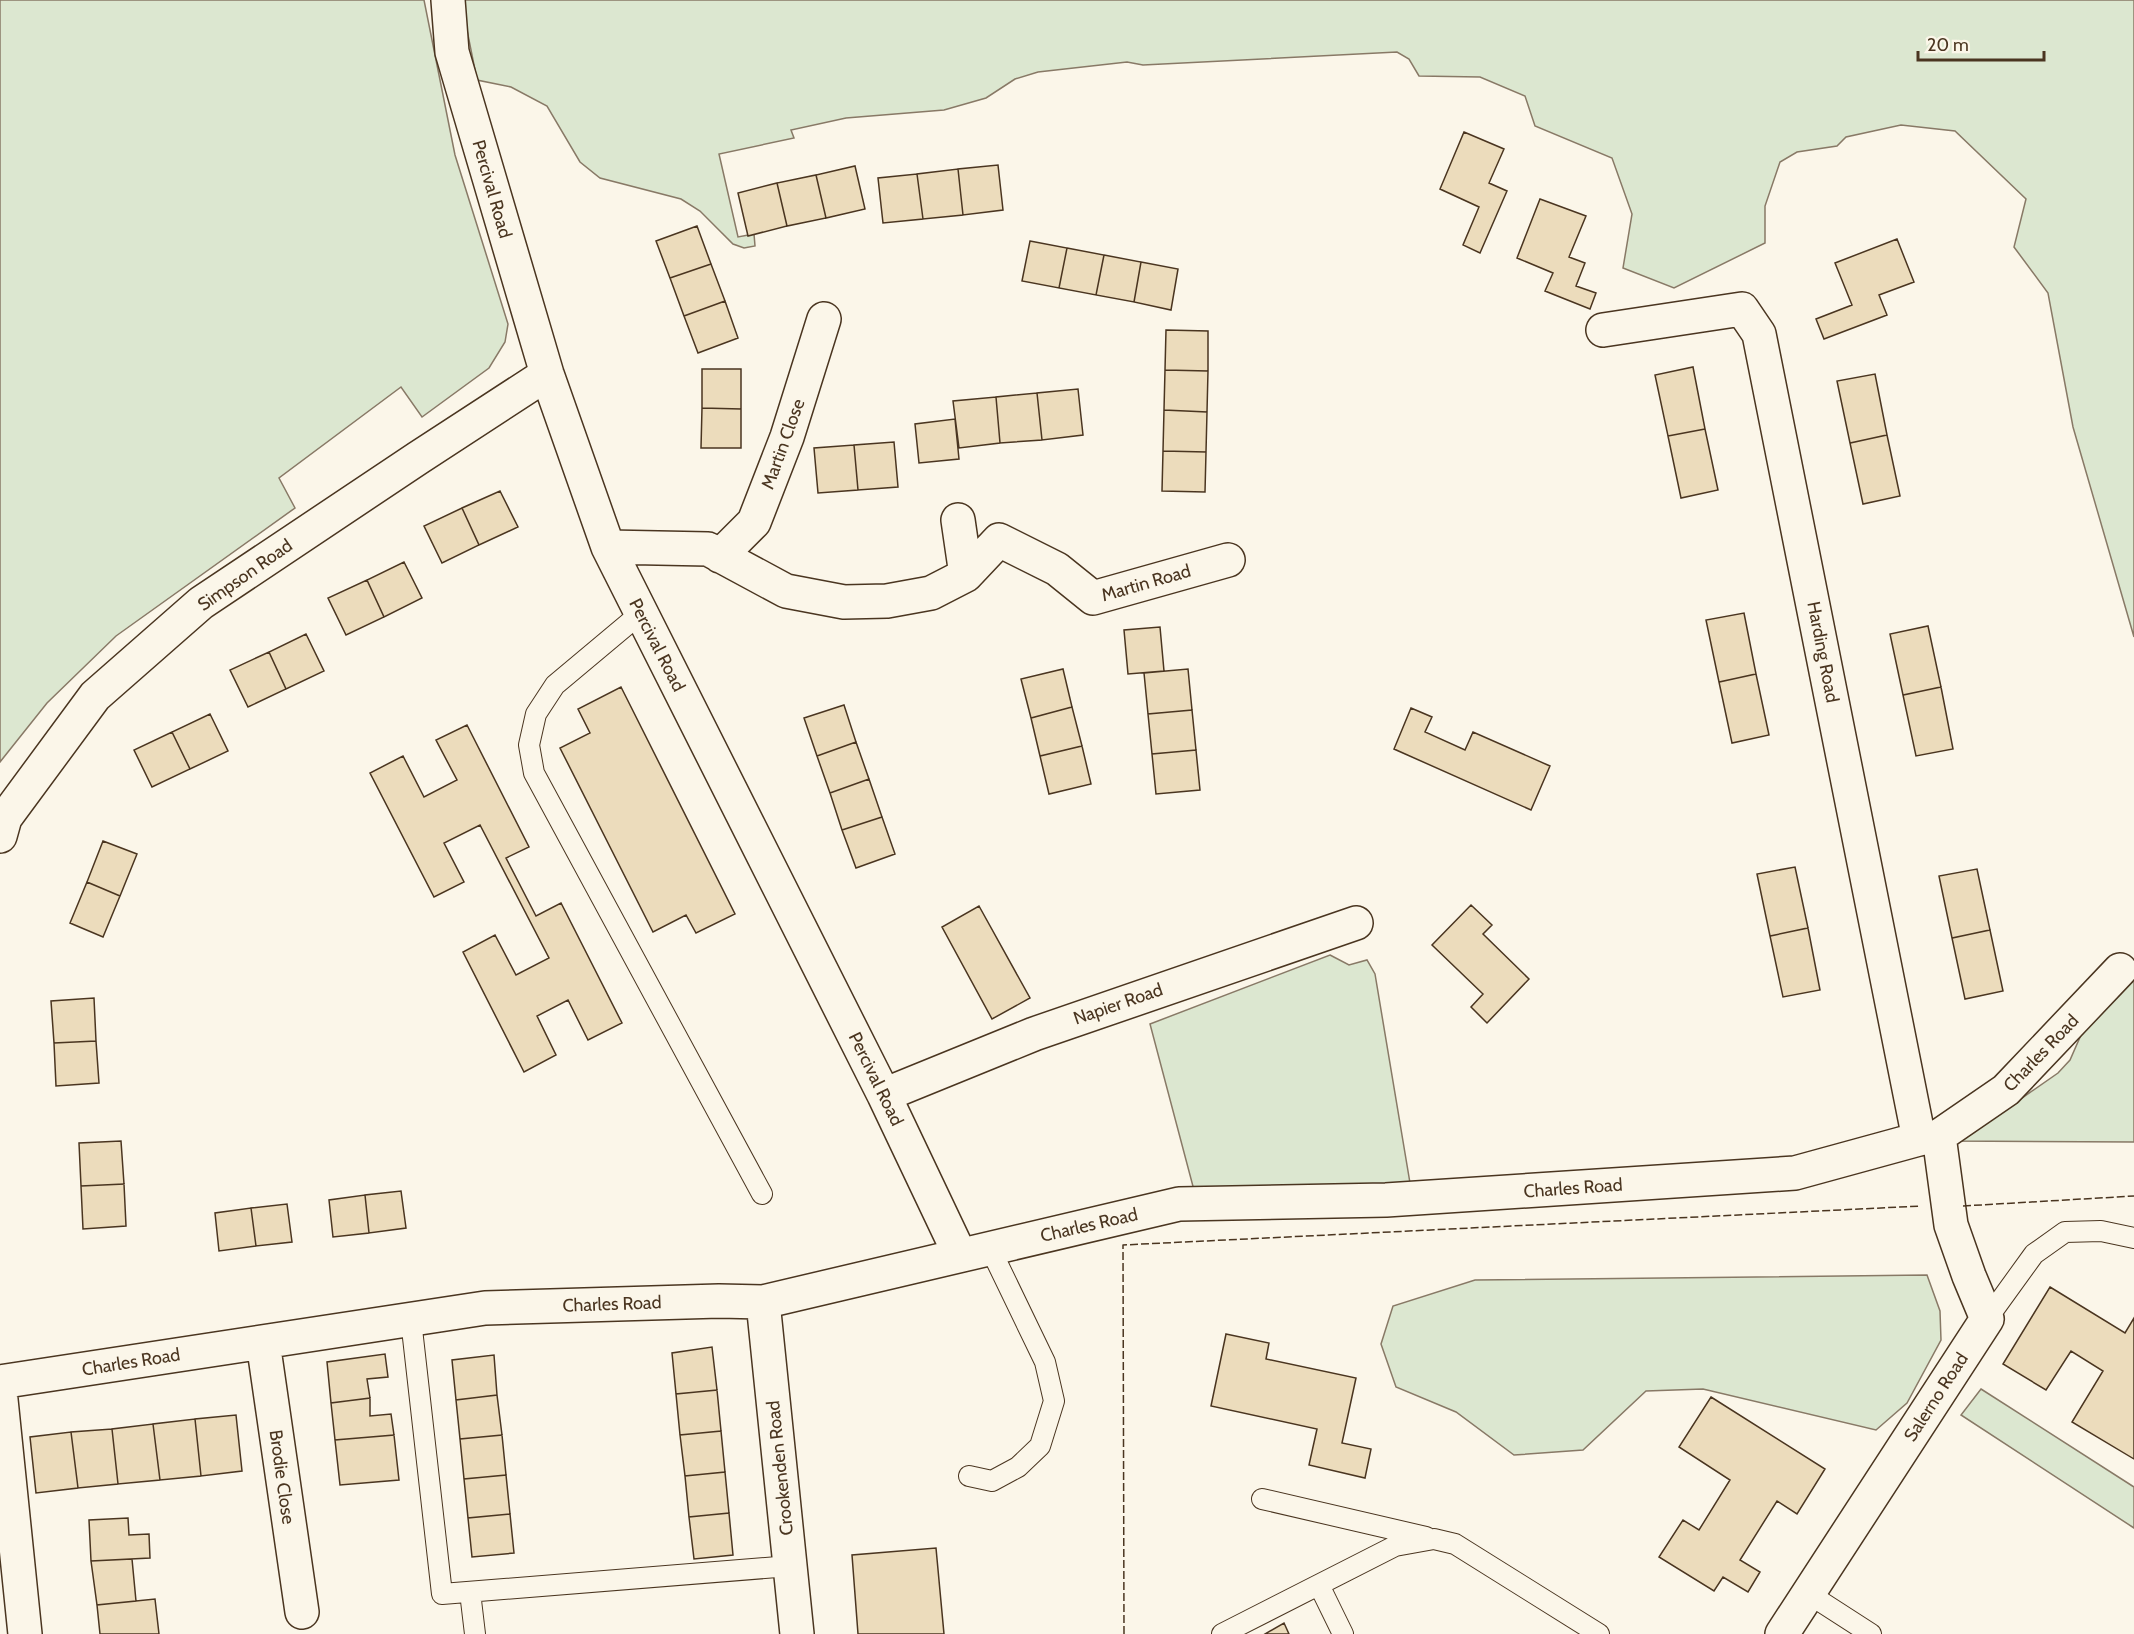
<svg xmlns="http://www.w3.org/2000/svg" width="2134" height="1634" font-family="Cabin,sans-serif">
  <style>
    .green { fill: #dce7d0; stroke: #887966; stroke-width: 1.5 }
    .building { fill: #ecdcbc; stroke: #4a3520; stroke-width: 1.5 }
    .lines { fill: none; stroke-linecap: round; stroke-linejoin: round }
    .service-casing { stroke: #4a3520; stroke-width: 22 }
    .minor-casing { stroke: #4a3520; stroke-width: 36 }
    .service { stroke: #fbf6e9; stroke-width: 20 }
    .minor { stroke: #fbf6e9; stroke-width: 33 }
    .fence { stroke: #4a3520; stroke-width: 1.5; stroke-dasharray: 8 3; stroke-linecap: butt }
    .labels { text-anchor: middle; stroke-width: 4.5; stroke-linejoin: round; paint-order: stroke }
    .street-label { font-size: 18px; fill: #4a3520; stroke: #fbf6e9 }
  </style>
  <rect width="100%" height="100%" fill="#fbf6e9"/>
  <path class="green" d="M 0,0 L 424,0 L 455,155 L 508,324 L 505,342 L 489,368 L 422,417 L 401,387 L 279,478 L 295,508 L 116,636 L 47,703 L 0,762 Z
    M 461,0 L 2134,0 L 2134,637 L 2073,427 L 2048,293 L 2014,247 L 2026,199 L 1955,131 L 1901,125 L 1846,137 L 1837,146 L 1797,152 L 1780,162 L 1765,206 L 1765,243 L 1674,288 L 1623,268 L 1632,214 L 1612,158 L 1535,126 L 1525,96 L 1480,77 L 1419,76 L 1409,59 L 1397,52 L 1143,65 L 1127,62 L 1038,72 L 1015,79 L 986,98 L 944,110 L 846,118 L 791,130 L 794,138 L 719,154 L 738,237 L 754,234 L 755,246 L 744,248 L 733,244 L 700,211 L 681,199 L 600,178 L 580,162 L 547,106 L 511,87 L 477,80 Z
    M 1330,955 L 1349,965 L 1367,960 L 1375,974 L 1410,1183 L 1195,1194 L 1150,1024 Z
    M 2134,972 L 2134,1142 L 1949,1141 L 1958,1131 L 2022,1098 L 2058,1073 L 2070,1060 L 2095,1003 Z
    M 1927,1275 L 1940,1311 L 1941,1340 L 1907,1403 L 1876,1430 L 1703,1389 L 1646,1391 L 1583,1450 L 1514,1455 L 1456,1412 L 1396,1387 L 1381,1344 L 1393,1306 L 1475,1280 Z
    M 1981,1389 L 2134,1487 L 2134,1528 L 1961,1415 Z"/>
  <path class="building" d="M 1464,132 L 1504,149 L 1489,183 L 1507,191 L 1480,253 L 1463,245 L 1479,207 L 1440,189 Z
    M 998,165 L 1003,210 L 963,215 L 958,169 Z
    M 855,166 L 865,209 L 826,218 L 816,175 Z
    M 958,169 L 963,215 L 923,219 L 917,174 Z
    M 917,174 L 923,219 L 883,223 L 878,178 Z
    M 816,175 L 826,218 L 787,226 L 777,183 Z
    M 777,183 L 787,226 L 748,236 L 738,193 Z
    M 1540,199 L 1586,216 L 1569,257 L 1585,263 L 1576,286 L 1596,293 L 1590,309 L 1545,291 L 1553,273 L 1517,258 Z
    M 697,226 L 711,264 L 670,278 L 656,241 Z
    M 1897,239 L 1914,282 L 1879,295 L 1887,315 L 1824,339 L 1816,319 L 1852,305 L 1835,263 Z
    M 1030,241 L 1067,248 L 1059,288 L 1022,281 Z
    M 1067,248 L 1104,255 L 1096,295 L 1059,288 Z
    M 1104,255 L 1141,262 L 1134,302 L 1096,295 Z
    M 1141,262 L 1178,269 L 1171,310 L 1134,302 Z
    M 711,264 L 725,301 L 684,316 L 670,278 Z
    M 725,301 L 738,338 L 698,353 L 684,316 Z
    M 1166,330 L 1208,331 L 1208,371 L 1165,370 Z
    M 1693,367 L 1705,429 L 1668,436 L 1655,375 Z
    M 702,369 L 741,369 L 741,409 L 702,408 Z
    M 1165,370 L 1208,371 L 1207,412 L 1164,410 Z
    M 1875,374 L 1887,435 L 1850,443 L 1837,381 Z
    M 1078,389 L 1083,435 L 1042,440 L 1037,393 Z
    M 1037,393 L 1042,440 L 1000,443 L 996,397 Z
    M 996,397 L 1000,443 L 959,448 L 953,401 Z
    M 702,408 L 741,409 L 741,448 L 701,448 Z
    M 1164,410 L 1207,412 L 1206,452 L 1163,451 Z
    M 955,419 L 959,459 L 919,463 L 915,424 Z
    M 1705,429 L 1718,490 L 1681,498 L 1668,436 Z
    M 1887,435 L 1900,496 L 1863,504 L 1850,443 Z
    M 894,442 L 898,487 L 858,490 L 854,445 Z
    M 854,445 L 858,490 L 818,493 L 814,448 Z
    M 1163,451 L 1206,452 L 1205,492 L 1162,491 Z
    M 500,491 L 518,527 L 479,545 L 462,508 Z
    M 462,508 L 479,545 L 442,563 L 424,526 Z
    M 404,562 L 422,598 L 384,617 L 367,580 Z
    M 367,580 L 384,617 L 346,635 L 328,598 Z
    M 1744,613 L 1756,674 L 1719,682 L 1706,620 Z
    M 1928,626 L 1941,687 L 1903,695 L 1890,634 Z
    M 1160,627 L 1164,671 L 1128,674 L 1124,630 Z
    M 306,634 L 324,671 L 286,689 L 269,652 Z
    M 269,652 L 286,689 L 248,707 L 230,670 Z
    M 1063,669 L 1072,707 L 1031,718 L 1021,679 Z
    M 1188,669 L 1192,710 L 1148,714 L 1144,673 Z
    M 1756,674 L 1769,735 L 1732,743 L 1719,682 Z
    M 621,687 L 735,914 L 696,933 L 686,915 L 653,932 L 560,748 L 590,733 L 578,709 Z
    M 1941,687 L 1953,749 L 1916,756 L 1903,695 Z
    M 844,705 L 856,742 L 817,756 L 804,718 Z
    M 1072,707 L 1082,746 L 1040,756 L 1031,718 Z
    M 1411,708 L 1432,717 L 1425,732 L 1465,750 L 1473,732 L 1550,766 L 1531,810 L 1394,749 Z
    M 1192,710 L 1196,750 L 1152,754 L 1148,714 Z
    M 210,714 L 228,751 L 190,769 L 172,732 Z
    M 467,725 L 529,847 L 506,858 L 536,916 L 561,903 L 622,1023 L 588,1040 L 568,1000 L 537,1016 L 556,1055 L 524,1072 L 463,952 L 495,935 L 516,975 L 549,958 L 480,825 L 444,843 L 464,882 L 434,897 L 370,773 L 403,756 L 424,797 L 457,780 L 436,740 Z
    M 172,732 L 190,769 L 152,787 L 134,750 Z
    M 856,742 L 869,779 L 830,793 L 817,756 Z
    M 1082,746 L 1091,784 L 1049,794 L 1040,756 Z
    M 1196,750 L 1200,790 L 1156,794 L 1152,754 Z
    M 869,779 L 882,817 L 842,830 L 830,793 Z
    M 882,817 L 895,854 L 856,868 L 842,830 Z
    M 103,841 L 137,854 L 120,896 L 87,882 Z
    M 1795,867 L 1808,928 L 1770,936 L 1757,874 Z
    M 1977,869 L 1990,930 L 1952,938 L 1939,876 Z
    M 87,882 L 120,896 L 103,937 L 70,923 Z
    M 1471,905 L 1492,925 L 1483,934 L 1529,979 L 1487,1023 L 1471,1007 L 1483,994 L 1432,945 Z
    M 979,906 L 1030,998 L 992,1019 L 942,927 Z
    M 1808,928 L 1820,990 L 1783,997 L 1770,936 Z
    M 1990,930 L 2003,991 L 1965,999 L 1952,938 Z
    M 94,998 L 96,1041 L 54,1043 L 51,1001 Z
    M 96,1041 L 99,1083 L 56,1086 L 54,1043 Z
    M 121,1141 L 124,1184 L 81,1186 L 79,1143 Z
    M 124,1184 L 126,1226 L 83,1229 L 81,1186 Z
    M 401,1191 L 406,1228 L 369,1233 L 365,1195 Z
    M 365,1195 L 369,1233 L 333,1237 L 329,1200 Z
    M 287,1204 L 292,1242 L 256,1246 L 251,1208 Z
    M 251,1208 L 256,1246 L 219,1251 L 215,1213 Z
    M 2050,1287 L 2125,1333 L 2134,1318 L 2134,1459 L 2072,1422 L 2103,1371 L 2071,1351 L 2046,1390 L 2003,1364 Z
    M 1226,1334 L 1269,1343 L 1266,1359 L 1356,1378 L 1342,1443 L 1371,1449 L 1365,1478 L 1309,1465 L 1317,1429 L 1211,1406 Z
    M 712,1347 L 717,1390 L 676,1394 L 672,1353 Z
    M 385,1354 L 388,1377 L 367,1379 L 370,1398 L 331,1403 L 327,1362 Z
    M 494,1355 L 497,1395 L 456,1400 L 452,1360 Z
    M 717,1390 L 721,1431 L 680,1435 L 676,1394 Z
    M 497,1395 L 502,1435 L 460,1439 L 456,1400 Z
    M 1711,1397 L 1825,1469 L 1797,1514 L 1777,1501 L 1740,1560 L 1760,1572 L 1748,1592 L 1723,1577 L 1714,1591 L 1659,1557 L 1683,1520 L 1699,1530 L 1730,1480 L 1679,1447 Z
    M 370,1398 L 370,1416 L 391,1414 L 394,1435 L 335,1440 L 331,1403 Z
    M 236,1415 L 242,1471 L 201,1476 L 195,1419 Z
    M 195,1419 L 201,1476 L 160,1480 L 153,1424 Z
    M 153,1424 L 160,1480 L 118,1484 L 112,1429 Z
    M 112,1429 L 118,1484 L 78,1488 L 71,1432 Z
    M 721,1431 L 725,1472 L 685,1476 L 680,1435 Z
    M 71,1432 L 78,1488 L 36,1493 L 30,1437 Z
    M 394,1435 L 399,1480 L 340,1485 L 335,1440 Z
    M 502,1435 L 506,1475 L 464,1479 L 460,1439 Z
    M 725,1472 L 729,1513 L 689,1517 L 685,1476 Z
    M 506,1475 L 510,1514 L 468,1518 L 464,1479 Z
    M 729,1513 L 733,1555 L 694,1559 L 689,1517 Z
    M 510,1514 L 514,1553 L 472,1557 L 468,1518 Z
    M 128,1518 L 129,1535 L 149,1534 L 150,1558 L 91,1561 L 89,1520 Z
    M 936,1548 L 944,1634 L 858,1634 L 852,1555 Z
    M 132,1559 L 136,1601 L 97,1605 L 91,1561 Z
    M 155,1599 L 159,1634 L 100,1634 L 97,1605 Z
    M 1284,1623 L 1289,1634 L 1265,1634 Z"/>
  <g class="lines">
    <g class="service-casing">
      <path id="service" d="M 641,613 L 555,685 L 536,714 L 529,745 L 534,773 L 762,1194
        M 1987,1319 L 2034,1254 L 2065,1232 L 2101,1231 L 2134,1238
        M 411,1320 L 442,1594 L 790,1566
        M 969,1476 L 992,1481 L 1018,1467 L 1040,1446 L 1054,1401 L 1045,1362 L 990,1248
        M 1262,1499 L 1426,1537
        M 1319,1585 L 1343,1634
        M 470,1592 L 475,1634
        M 1809,1594 L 1871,1634
        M 1222,1634 L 1395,1546 L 1434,1539 L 1455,1544 L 1599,1634"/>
    </g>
    <g class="minor-casing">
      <path id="minor" d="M 448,0 L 452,52 L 547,374 L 608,547 L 884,1095 L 960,1255
        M 1603,330 L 1742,309 L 1759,334 L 1919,1139
        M 958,520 L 966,575
        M 608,547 L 708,549 L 786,591 L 844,602 L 887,601 L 931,593 L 966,575 L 999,540 L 1057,569 L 1093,598 L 1228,560
        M 720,556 L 754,522 L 787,437 L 824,319
        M 0,836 L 5,818 L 95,696 L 201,603 L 418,458 L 547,374
        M 884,1095 L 1034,1034 L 1356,923
        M 763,1302 L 797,1634
        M 263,1342 L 302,1612
        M 0,1382 L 485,1308 L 719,1301 L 763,1302 L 1179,1204 L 1386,1200 L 1795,1173 L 1919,1139 L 1939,1136 L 2006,1090 L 2120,970
        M 0,1390 L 25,1634
        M 1782,1634 L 1987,1319 L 1969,1276 L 1951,1225 L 1939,1136"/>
    </g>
    <use href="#service" class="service"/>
    <use href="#minor" class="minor"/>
    <path class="fence" d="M 1963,1206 L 2134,1196
      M 1124,1634 L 1123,1245 L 1921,1206"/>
  </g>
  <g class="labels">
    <g class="street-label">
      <text transform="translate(492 189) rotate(74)" y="6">Percival Road</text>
      <text transform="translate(783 444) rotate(-70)" y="6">Martin Close</text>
      <text transform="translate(245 575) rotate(-35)" y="6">Simpson Road</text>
      <text transform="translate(1146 583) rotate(-16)" y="6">Martin Road</text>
      <text transform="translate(657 645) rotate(63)" y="6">Percival Road</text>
      <text transform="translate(1823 652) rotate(79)" y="6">Harding Road</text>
      <text transform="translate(1118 1004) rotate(-19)" y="6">Napier Road</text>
      <text transform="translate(2041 1053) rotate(-46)" y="6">Charles Road</text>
      <text transform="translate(876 1079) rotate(64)" y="6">Percival Road</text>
      <text transform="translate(1573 1188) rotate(-4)" y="6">Charles Road</text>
      <text transform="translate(1089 1225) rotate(-13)" y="6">Charles Road</text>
      <text transform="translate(612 1304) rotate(-2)" y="6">Charles Road</text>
      <text transform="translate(131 1362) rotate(-9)" y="6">Charles Road</text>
      <text transform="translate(1936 1397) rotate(-57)" y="6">Salerno Road</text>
      <text transform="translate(780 1468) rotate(-96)" y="6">Crookenden Road</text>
      <text transform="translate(282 1477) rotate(82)" y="6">Brodie Close</text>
    </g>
  </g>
  <path d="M1918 51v9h126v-9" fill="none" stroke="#4a3520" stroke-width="3"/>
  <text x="1927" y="51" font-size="18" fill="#4a3520" stroke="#fbf6e9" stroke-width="4.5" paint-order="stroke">20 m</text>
</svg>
